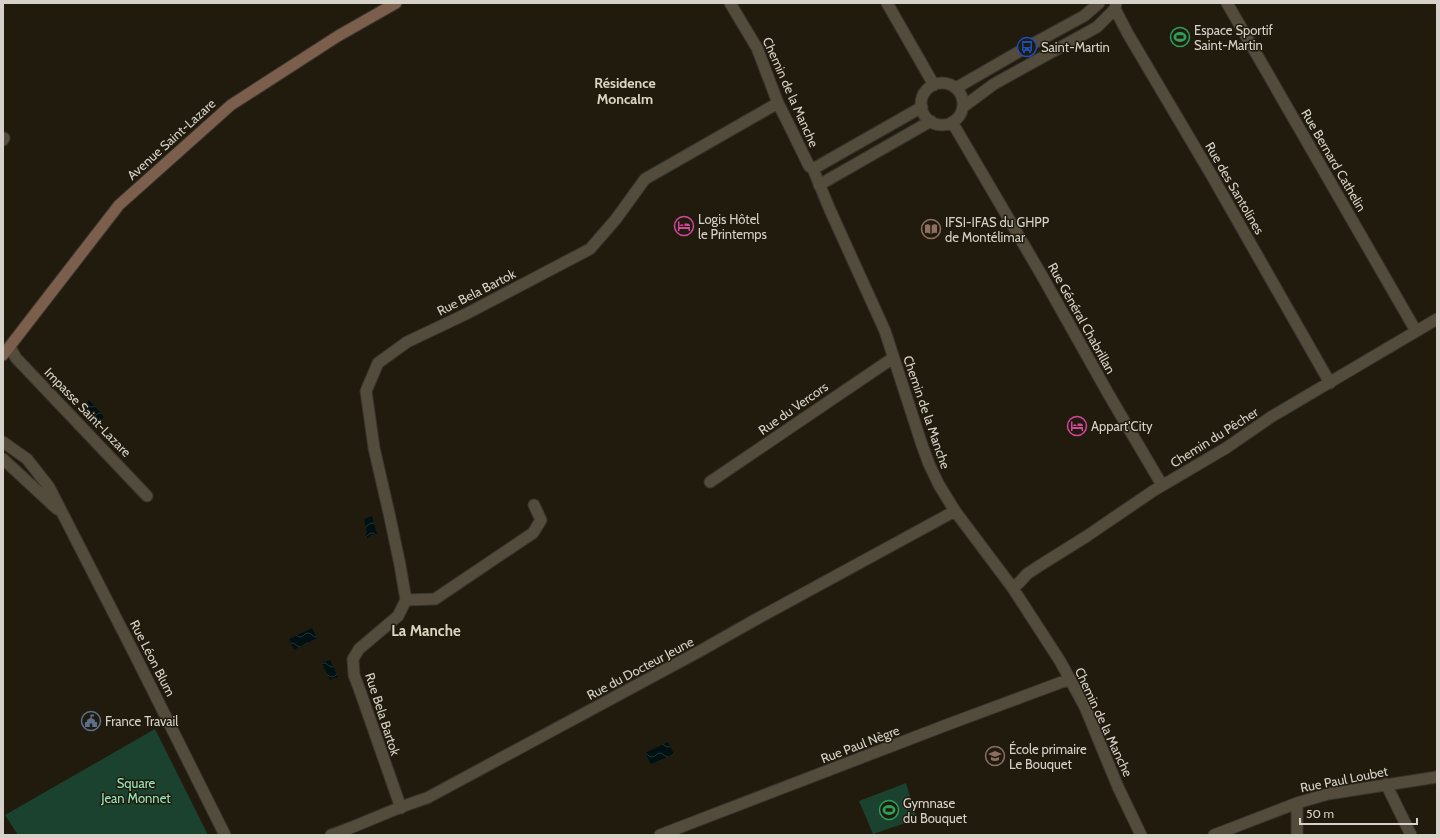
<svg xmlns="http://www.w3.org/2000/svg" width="1440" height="838" font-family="Cabin,sans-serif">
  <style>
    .park { fill: #1b422f }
    .water { fill: url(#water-waves) }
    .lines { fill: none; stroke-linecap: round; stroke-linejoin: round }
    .minor-casing { stroke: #38332c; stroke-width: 13 }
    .tertiary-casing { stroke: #38332c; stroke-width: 13 }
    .secondary-casing { stroke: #38332c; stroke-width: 13 }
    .minor { stroke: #534c3d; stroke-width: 11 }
    .tertiary { stroke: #534c3d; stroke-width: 11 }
    .secondary { stroke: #7c5e4c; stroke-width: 11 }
    .labels { text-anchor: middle; stroke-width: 3; stroke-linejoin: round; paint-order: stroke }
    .poi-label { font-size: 13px; fill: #d6d2c9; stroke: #211b0e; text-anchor: start }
    .street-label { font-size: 13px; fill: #d6d2c9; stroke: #211b0e }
    .park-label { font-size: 13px; fill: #95e6bb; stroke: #211b0e }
    .neighbourhood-label { font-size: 14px; font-weight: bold; fill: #dcd4c2; stroke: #211b0e }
    .quarter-label { font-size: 15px; font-weight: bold; fill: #dcd4c2; stroke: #211b0e }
  </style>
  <defs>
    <pattern id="water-waves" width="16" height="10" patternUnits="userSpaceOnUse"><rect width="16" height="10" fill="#001113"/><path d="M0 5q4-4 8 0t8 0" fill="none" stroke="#243334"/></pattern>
  </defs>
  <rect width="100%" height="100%" fill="#211b0e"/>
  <path class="park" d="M 155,729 L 208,835 L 18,835 L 5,815 Z
    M 906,783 L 917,819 L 873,834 L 859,801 Z"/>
  <path class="water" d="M 89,400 L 104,417 L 99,421 L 102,424 L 99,427 L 81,408 Z
    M 372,516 L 377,534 L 371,535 L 367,538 L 365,536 L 367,532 L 364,519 Z
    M 312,628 L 317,638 L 294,650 L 289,639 Z
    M 330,660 L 338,677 L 330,680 L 322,663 Z
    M 668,742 L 674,754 L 651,764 L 645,753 Z"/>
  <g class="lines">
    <g class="minor-casing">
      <path id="minor" d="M 730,3 L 757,48 L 778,103 L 792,131 L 809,166 L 813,169 L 830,210 L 885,331 L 922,445 L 929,464 L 939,485 L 955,511 L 1012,587 L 1060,661 L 1085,707 L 1118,787 L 1141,835
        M 887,3 L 934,85
        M 1227,3 L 1416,331
        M 1115,9 L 1128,34 L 1212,176 L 1330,383
        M921 104a21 21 0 1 1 42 0a21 21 0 1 1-42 0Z
        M 956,88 L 1027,47 L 1084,16 L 1099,3
        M 963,107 L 994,84 L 1097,27 L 1115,9 L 1116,3
        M 952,122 L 1041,274 L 1109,395 L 1162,485
        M 3,140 L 4,138
        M 813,169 L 922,107
        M 819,185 L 931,121
        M 10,347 L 16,358 L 147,496
        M 710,482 L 893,358
        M 1012,587 L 1019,583 L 1027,574 L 1039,566 L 1087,536 L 1153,491 L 1226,448 L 1271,417 L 1437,319
        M 406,600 L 435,599 L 533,533 L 541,520 L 534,505
        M 1386,784 L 1411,835
        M 1297,803 L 1297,835
        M 401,808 L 359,688 L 354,675 L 353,659 L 359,649 L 398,616 L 406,600 L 400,565 L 389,513 L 374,448 L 366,391 L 378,363 L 407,342 L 466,314 L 590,249 L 616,219 L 645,179 L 778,103
        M 331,835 C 364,824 394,808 427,798 L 700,651 L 753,621 L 955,511
        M 660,835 L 949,724 L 1070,679"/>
    </g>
    <g class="tertiary-casing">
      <path id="tertiary" d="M 3,442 L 27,459 L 49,487 L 134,653 L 225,835
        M 3,459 L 57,509
        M 1214,835 L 1297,803 L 1328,794 L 1437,777"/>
    </g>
    <g class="secondary-casing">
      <path id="secondary" d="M 3,355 L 119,205 L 231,105 L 338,36 L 396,3"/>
    </g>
    <use href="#minor" class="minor"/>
    <use href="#tertiary" class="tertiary"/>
    <use href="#secondary" class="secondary"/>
  </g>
  <defs>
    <g id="stadium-ring" transform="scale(1)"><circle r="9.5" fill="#211b0e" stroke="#2e9e5b" stroke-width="1.5"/><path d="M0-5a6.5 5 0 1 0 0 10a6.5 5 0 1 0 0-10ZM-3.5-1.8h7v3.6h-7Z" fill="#2e9e5b"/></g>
    <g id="bus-ring" transform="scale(1)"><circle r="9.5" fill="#211b0e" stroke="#1a4fb4" stroke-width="1.5"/><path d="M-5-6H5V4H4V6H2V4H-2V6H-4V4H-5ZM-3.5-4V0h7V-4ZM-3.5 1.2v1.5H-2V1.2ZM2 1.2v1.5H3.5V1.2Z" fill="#1a4fb4"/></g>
    <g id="hotel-ring" transform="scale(1)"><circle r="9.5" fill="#211b0e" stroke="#d1479c" stroke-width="1.5"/><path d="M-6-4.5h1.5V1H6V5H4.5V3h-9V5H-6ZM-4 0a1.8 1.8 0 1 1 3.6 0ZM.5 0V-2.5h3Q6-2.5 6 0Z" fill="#d1479c"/></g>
    <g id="library-ring" transform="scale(1)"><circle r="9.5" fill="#211b0e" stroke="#8d6e63" stroke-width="1.5"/><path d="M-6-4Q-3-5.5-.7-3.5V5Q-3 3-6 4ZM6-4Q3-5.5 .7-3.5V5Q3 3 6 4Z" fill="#8d6e63"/></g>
    <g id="civic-ring" transform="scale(1)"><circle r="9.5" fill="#211b0e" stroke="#5c6f8a" stroke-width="1.5"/><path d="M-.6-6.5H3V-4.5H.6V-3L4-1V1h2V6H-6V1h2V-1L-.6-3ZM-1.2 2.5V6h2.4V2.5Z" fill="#5c6f8a"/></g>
    <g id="school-ring" transform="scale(1)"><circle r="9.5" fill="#211b0e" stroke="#8d6e63" stroke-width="1.5"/><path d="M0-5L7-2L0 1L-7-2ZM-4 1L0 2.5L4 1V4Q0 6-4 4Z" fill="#8d6e63"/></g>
  </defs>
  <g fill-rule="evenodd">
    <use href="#stadium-ring" x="1180" y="37"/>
    <use href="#bus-ring" x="1027" y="47"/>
    <use href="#hotel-ring" x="684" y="226"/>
    <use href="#library-ring" x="931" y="229"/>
    <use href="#hotel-ring" x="1077" y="426"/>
    <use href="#civic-ring" x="91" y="721"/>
    <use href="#school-ring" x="995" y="756"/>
    <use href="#stadium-ring" x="889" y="810"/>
  </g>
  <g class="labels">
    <g class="poi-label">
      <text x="1194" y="35">Espace Sportif<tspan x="1194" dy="15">Saint-Martin</tspan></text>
      <text x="1041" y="52">Saint-Martin</text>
      <text x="698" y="224">Logis Hôtel<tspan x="698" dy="15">le Printemps</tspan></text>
      <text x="945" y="227">IFSI-IFAS du GHPP<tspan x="945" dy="15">de Montélimar</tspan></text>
      <text x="1091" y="431">Appart'City</text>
      <text x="105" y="726">France Travail</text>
      <text x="1009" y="754">École primaire<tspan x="1009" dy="15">Le Bouquet</tspan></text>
      <text x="903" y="808">Gymnase<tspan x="903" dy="15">du Bouquet</tspan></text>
    </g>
    <g class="street-label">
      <text transform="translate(791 92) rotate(66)" y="5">Chemin de la Manche</text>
      <text transform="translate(171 139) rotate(-42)" y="5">Avenue Saint-Lazare</text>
      <text transform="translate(1334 160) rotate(60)" y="5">Rue Bernard Cathelin</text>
      <text transform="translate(1235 188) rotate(60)" y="5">Rue des Santolines</text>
      <text transform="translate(476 292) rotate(-27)" y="5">Rue Bela Bartok</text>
      <text transform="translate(1082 318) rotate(61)" y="5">Rue Général Chabrillan</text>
      <text transform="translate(793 408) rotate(-35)" y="5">Rue du Vercors</text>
      <text transform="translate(88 412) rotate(46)" y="5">Impasse Saint-Lazare</text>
      <text transform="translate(927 412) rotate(71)" y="5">Chemin de la Manche</text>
      <text transform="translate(1214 437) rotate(-32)" y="5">Chemin du Pêcher</text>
      <text transform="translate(153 658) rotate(63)" y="5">Rue Léon Blum</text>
      <text transform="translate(640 668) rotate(-28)" y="5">Rue du Docteur Jeune</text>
      <text transform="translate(383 714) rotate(72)" y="5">Rue Bela Bartok</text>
      <text transform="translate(1104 722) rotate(65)" y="5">Chemin de la Manche</text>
      <text transform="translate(860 744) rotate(-21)" y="5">Rue Paul Nègre</text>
      <text transform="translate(1344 779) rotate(-11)" y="5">Rue Paul Loubet</text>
    </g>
    <g class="park-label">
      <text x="136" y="788">Square<tspan x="136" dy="15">Jean Monnet</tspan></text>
    </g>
    <g class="neighbourhood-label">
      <text x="625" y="88">Résidence<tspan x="625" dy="16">Moncalm</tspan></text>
    </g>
    <g class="quarter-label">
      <text x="426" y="636">La Manche</text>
    </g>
  </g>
  <rect width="1440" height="838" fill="none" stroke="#d6d2c9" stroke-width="8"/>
  <path d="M1300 818v6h117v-6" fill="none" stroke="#d6d2c9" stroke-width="2"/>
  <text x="1306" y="818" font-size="12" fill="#d6d2c9" stroke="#211b0e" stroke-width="3" paint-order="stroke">50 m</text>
</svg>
